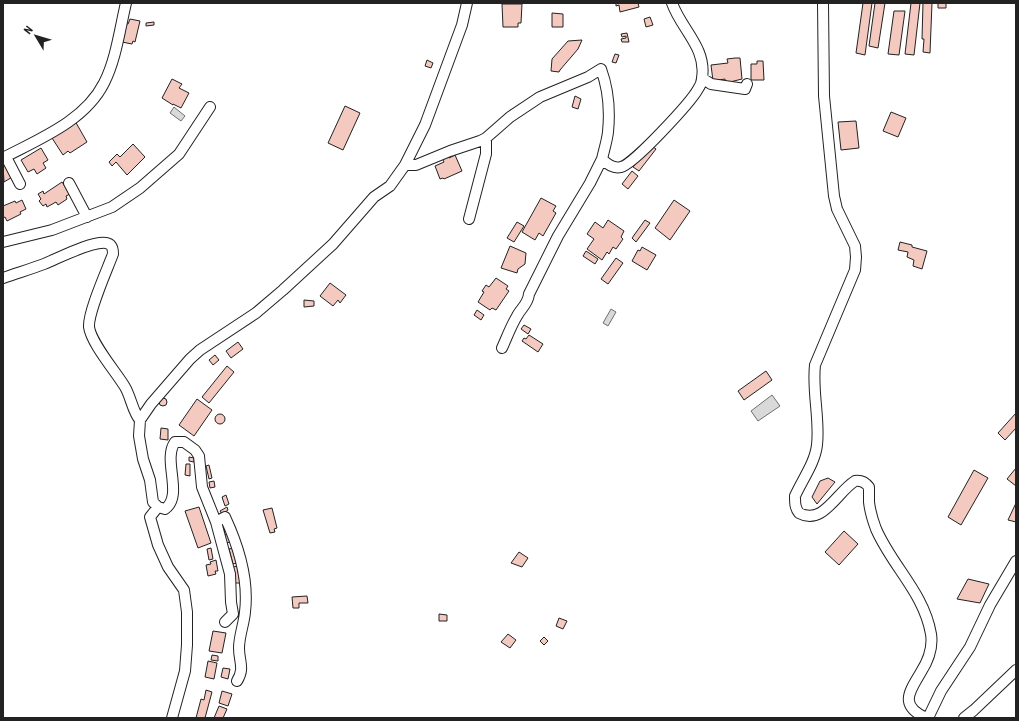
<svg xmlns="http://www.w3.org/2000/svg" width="1019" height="721" font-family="'Roboto Condensed',sans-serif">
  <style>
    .water { fill: #d9d9d9; stroke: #6f6f6f }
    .building { fill: #f3c9c0; stroke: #222 }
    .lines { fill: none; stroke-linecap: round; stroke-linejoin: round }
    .minor-casing { stroke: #222; stroke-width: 12 }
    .minor { stroke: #fff; stroke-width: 10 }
  </style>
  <rect width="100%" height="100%" fill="#fff"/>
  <path class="water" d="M 174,107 L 185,116 L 181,121 L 170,113 Z
    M 611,309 L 616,312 L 608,326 L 603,323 Z
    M 772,395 L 780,406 L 758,421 L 751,411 Z"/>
  <path class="building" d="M 616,3 L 638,3 L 639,7 L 620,12 L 619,5 L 616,6 Z
    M 863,3 L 872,3 L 865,55 L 856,53 Z
    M 875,3 L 885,3 L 878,48 L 869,46 Z
    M 911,3 L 920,3 L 914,55 L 905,54 Z
    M 923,3 L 932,3 L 930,53 L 923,52 L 924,39 L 922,39 Z
    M 938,3 L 946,3 L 946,8 L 938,8 Z
    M 502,4 L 522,4 L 521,23 L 518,23 L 518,27 L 503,27 Z
    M 894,11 L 905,11 L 899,55 L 888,54 Z
    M 552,13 L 563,14 L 563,27 L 552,27 Z
    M 650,17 L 653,25 L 646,27 L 644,19 Z
    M 130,19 L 140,21 L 135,42 L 133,41 L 132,44 L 122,42 L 126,24 L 128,24 Z
    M 154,22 L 154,25 L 146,26 L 146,23 Z
    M 627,33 L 629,42 L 622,42 L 621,39 L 626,38 L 626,36 L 622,37 L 621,34 Z
    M 582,40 L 578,49 L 560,70 L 559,72 L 551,71 L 552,59 L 568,41 Z
    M 615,54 L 619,55 L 616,63 L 612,62 Z
    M 735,58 L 740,58 L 742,79 L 726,83 L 725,79 L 713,81 L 711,65 L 728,63 L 727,59 Z
    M 427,60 L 433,63 L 431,68 L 425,66 Z
    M 757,61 L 763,61 L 764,80 L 751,80 L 751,64 L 757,64 Z
    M 172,79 L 182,84 L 179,88 L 189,93 L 181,108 L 173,104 L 173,105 L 162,98 Z
    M 575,96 L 581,99 L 578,109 L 572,107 Z
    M 345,106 L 360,113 L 343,150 L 328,143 Z
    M 891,112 L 906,118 L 898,137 L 883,131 Z
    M 75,121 L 87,142 L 70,153 L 68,151 L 63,155 L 52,138 Z
    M 856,121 L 859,148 L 841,150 L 838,122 Z
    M 133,144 L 145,157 L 127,175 L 116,162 L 112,166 L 109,162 L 117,154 L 120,157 Z
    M 650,145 L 656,149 L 639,171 L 633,167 Z
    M 41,148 L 48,160 L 43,163 L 46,168 L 37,174 L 34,169 L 28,172 L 21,160 Z
    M 455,155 L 462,171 L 444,179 L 443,178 L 440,179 L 435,166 L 444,162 L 442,158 L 448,156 L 449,158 Z
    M 7,162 L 14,176 L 4,182 L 3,165 Z
    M 632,171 L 638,176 L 628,189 L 622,184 Z
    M 62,182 L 70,194 L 66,196 L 67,199 L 58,205 L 56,202 L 47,207 L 46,204 L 43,206 L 39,201 L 41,199 L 38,194 L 43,191 L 44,194 Z
    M 541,198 L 556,206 L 553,211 L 556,213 L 543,236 L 539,233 L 535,240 L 522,232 Z
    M 22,200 L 26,209 L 20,212 L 21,214 L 7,221 L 5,217 L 3,218 L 3,206 L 15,201 L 16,203 Z
    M 674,200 L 690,211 L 670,240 L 655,228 Z
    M 608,220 L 624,231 L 621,237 L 623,239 L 616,249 L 613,247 L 609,254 L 607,252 L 602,260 L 587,249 L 594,239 L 587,234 L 595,222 L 603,228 Z
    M 645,220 L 650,223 L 636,242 L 632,238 Z
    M 517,222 L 524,226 L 514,242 L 507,238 Z
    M 900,242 L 912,245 L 912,247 L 927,251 L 922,269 L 913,266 L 914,260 L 907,257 L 908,252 L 898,250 Z
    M 510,246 L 526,253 L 525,264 L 518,269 L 517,273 L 501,268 Z
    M 642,247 L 656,255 L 647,270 L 632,261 L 638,250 L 640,251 Z
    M 586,251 L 598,259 L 595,264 L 583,256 Z
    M 616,258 L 623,263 L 608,284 L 601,279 Z
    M 496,278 L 508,286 L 506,289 L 509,291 L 496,310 L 492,308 L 490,310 L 478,302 L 484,292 L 482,291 L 486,285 L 489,287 Z
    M 330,283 L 346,295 L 340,303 L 338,300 L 333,306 L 320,296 Z
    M 304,300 L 314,301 L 314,306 L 304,307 Z
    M 477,310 L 484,315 L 481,320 L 474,315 Z
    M 524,325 L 531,329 L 528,334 L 521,329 Z
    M 529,335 L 543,344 L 538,352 L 522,341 L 524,338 L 526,339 Z
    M 238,342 L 243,349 L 231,358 L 226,351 Z
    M 215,355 L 219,360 L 213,365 L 209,360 Z
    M 227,366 L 234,372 L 209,403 L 202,397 Z
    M 766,371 L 772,380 L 744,400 L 738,391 Z
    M159 402a4 4 0 1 1 8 0a4 4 0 1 1-8 0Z
    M 197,399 L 212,410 L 194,436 L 179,425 Z
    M 1016,413 L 1016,428 L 1005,440 L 998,433 Z
    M215 419a5 5 0 1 1 10 0a5 5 0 1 1-10 0Z
    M 161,428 L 168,429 L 168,440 L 160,439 Z
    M 189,457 L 194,458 L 194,462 L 189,461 Z
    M 186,464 L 190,464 L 190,476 L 185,475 Z
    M 209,465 L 212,478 L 209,479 L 206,466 Z
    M 1016,468 L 1016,486 L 1007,479 Z
    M 974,470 L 988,478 L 961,525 L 948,517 Z
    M 828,478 L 835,482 L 817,504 L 812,497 L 820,481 Z
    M 214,481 L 215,487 L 210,488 L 209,482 Z
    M 226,495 L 229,504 L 225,506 L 222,497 Z
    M 1016,503 L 1016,522 L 1008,520 Z
    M 199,507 L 211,543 L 198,548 L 185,511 Z
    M 227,507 L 228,510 L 222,514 L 220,511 Z
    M 272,508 L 277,528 L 274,529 L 275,532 L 270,533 L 263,510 Z
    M 844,531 L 858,544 L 839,565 L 825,552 Z
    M 228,534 L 230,542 L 226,543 L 224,535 Z
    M 211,548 L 213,559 L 209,560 L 207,549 Z
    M 233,548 L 237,563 L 233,564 L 229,549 Z
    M 519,552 L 528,558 L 522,567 L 511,563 Z
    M 216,560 L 218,571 L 215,571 L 216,574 L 208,576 L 206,565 L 211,564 L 210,562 Z
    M 237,566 L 240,583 L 235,583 L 233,567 Z
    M 968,579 L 989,584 L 980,603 L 957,599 Z
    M 307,596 L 308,603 L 299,603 L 299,608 L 293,608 L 292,597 Z
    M 439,614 L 447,615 L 447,621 L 439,621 Z
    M 559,618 L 567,621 L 563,629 L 556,626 Z
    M 213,631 L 226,633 L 222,653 L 209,651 Z
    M 508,634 L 516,640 L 510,648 L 501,642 Z
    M 544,637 L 548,641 L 544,645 L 540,641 Z
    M 212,655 L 218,656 L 218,661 L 211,660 Z
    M 208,661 L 217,663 L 214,679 L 205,677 Z
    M 223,668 L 230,669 L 228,679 L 221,677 Z
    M 206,690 L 212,692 L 205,718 L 196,718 L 201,699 L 204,700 Z
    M 222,691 L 232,694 L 228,706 L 219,703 Z
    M 219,706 L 227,709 L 223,718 L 214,718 Z"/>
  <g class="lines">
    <g class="minor-casing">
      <path id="minor" d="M 823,3 L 824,96 L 834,196 L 837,209 L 855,246 L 856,257 L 855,270 L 815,365 C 812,392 820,419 817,445 C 815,463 802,480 795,496 C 795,503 795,508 799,513 C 823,526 837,492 855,481 C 861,480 865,482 869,487 C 869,492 869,497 869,502 C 870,511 873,521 876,529 C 892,566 924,593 931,634 C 933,647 928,661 921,672 C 910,691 898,705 926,718
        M 702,78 L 711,84 L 745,89 L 747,84
        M 6,157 L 20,184
        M 3,158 C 39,139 85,121 104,83 C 116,60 120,28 126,3
        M 405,165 L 416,165 L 450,151 L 480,141 L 486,138 L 510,117 L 540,97 L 588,77 L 601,69 C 608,88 610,112 608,132 C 607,141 604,150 602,159 C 607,164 614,169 621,167 C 633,165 691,102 698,89 C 700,86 702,81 702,78 C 707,48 681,29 672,3
        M 69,183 L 87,217
        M 469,219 L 486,154 L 486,138
        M 3,242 L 52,230 L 112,207 L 140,188 L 179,154 L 210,107
        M 3,278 C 17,273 31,269 44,264 C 59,258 91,241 106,243 C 112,244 113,248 113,254 C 107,270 88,312 89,327 C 91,343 116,372 125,387 C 131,397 133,413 140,420
        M 502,348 C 507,337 511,326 517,316 C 522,307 528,304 529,294 L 558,236 L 590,183 L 602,159
        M 158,507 L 165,509 C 184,495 162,460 175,442 L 184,442 L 195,450 L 199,456 L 202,487 L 216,522 L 230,574 L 231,602 L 233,614 L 225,622
        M 216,522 L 225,517 C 239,547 249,579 245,612 C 244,624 239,636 239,648 C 239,662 245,668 237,681
        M 172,718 L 185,671 L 187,645 L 187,612 L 184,590 L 168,567 L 158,545 L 150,517 L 158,507 L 153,502 L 150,480 L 143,459 L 139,436 L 140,420 L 151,404 L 190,359 L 200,350 L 256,313 L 283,290 L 333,244 L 374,197 L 390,186 L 405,165 L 425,125 L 462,25 L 467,3
        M 928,718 L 941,691 L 970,647 L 990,605 L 1016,561
        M 964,718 L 974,710 L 1016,670"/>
    </g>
    <use href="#minor" class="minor"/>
  </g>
  <rect width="1019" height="721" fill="none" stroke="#222222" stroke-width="8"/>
  <g transform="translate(36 36) rotate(308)" stroke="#ffffff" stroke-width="3" paint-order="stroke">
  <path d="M0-3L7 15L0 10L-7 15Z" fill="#222222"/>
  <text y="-6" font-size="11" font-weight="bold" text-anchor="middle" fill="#222222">N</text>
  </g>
</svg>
